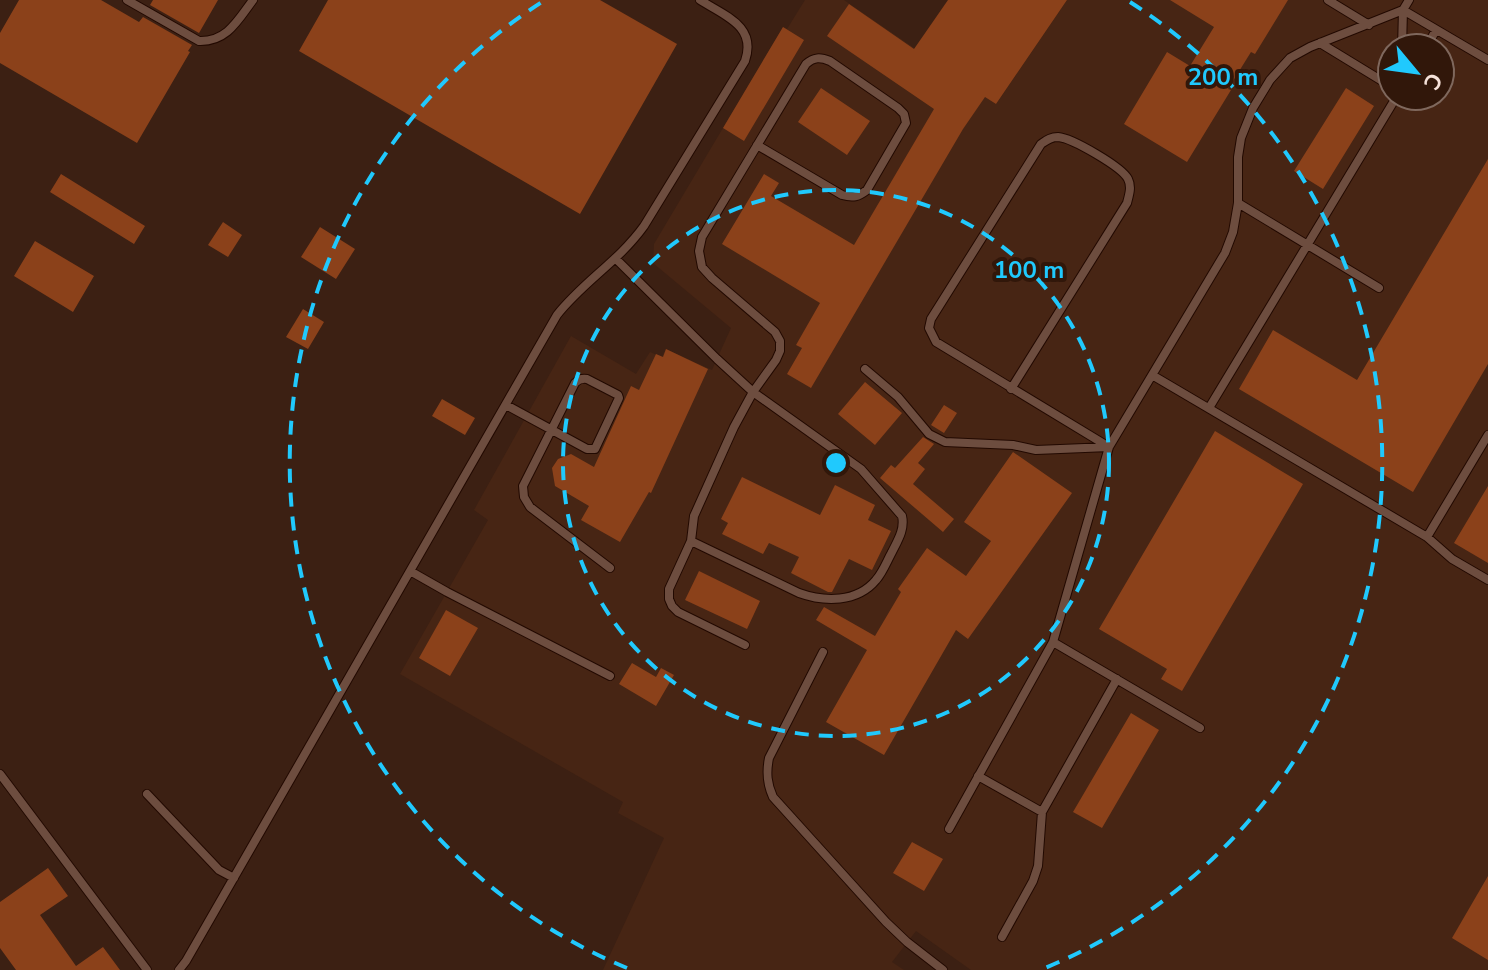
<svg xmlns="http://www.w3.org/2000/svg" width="1488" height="970" font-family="'Nunito Sans',sans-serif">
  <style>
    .built { fill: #472514; fill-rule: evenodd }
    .building { fill: #8b411a }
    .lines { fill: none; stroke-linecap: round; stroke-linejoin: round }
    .service-casing { stroke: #220900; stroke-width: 10 }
    .service { stroke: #6d4d3f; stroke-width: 8 }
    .ring { fill: none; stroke: #20c9fd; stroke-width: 4; stroke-dasharray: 14 10 }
    .centre { fill: #20c9fd; stroke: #31170a; stroke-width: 4 }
    .ring-label { font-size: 24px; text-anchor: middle; font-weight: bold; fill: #20c9fd; stroke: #31170a; stroke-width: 8; stroke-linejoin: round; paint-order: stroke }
  </style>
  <rect width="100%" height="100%" fill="#3c2013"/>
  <path class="built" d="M 805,0 L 844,0 L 996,104 L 1067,0 L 1488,0 L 1488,970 L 971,970 L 916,931 L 892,962 L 904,970 L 603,970 L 664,838 L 618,813 L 623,802 L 400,674 L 488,520 L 474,510 L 571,336 L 636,374 L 650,352 L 662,357 L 666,349 L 712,370 L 731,328 L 653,263 L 654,244 L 783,27 L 787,29 ZM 1392,48 L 1440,48 L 1440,96 L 1392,96 Z"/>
  <path class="building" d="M 19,0 L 101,0 L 139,22 L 143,17 L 192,45 L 188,51 L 190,52 L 137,143 L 0,63 L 0,33 Z
    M 153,0 L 218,0 L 199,33 L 150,5 Z
    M 328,0 L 600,0 L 677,44 L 580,214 L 299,51 Z
    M 948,0 L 1067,0 L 996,104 L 985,97 L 963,129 L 811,388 L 787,374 L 802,348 L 796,345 L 820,303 L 722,244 L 764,174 L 779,183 L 771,196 L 854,245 L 934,109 L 827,36 L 849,4 L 914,49 Z
    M 1170,0 L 1288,0 L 1255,54 L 1251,52 L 1228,89 L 1231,90 L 1187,162 L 1124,124 L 1167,52 L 1190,66 L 1214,27 Z
    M 783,27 L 804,40 L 744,141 L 723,128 Z
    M 821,88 L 870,121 L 847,155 L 798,122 Z
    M 1346,88 L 1374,106 L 1323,189 L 1294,171 Z
    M 1488,159 L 1488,364 L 1413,492 L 1239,389 L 1273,330 L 1357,380 Z
    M 61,174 L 145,226 L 134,244 L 50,192 Z
    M 223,222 L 242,235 L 228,257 L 208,245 Z
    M 320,227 L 355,249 L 336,279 L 301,257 Z
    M 35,241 L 94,276 L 73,312 L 14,276 Z
    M 303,309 L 324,322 L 308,349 L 286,337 Z
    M 666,349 L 708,369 L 651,493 L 649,492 L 620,542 L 581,520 L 589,506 L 555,486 L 552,468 L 558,459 L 571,454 L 594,467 L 631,386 L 639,390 L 656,354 L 663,357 Z
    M 865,382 L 902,413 L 875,445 L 838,414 Z
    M 442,399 L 475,418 L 465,435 L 432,416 Z
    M 944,405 L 957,413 L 944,433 L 931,425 Z
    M 1215,431 L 1303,484 L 1182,691 L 1161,679 L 1167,669 L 1099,629 Z
    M 923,437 L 934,444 L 918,463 L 925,469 L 913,484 L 954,519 L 943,532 L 880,478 L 891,465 L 895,468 Z
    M 1013,452 L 1072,493 L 968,639 L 956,630 L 884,755 L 826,722 L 867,650 L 816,620 L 824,607 L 875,636 L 901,592 L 898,589 L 927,548 L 966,576 L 991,541 L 964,522 Z
    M 742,477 L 820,515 L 835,485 L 875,505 L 868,520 L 891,531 L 872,570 L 849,559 L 832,592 L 828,592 L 791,573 L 799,557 L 769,543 L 763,554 L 722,534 L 728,523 L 721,519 Z
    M 1488,486 L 1488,563 L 1454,543 Z
    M 699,571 L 760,601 L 747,629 L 685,600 Z
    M 446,610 L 478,628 L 450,676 L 419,658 Z
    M 632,663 L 656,677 L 661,668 L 674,675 L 656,706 L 619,684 Z
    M 1131,713 L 1159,730 L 1102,828 L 1073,812 Z
    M 912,842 L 943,859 L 924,891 L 893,873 Z
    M 48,868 L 68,896 L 40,915 L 76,966 L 103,947 L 120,970 L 16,970 L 0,948 L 0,902 Z
    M 1488,876 L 1488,960 L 1452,938 Z"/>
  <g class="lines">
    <g class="service-casing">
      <path id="service" d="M 127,0 L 199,41 C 227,42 238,20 253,0
        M 1328,0 L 1369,25
        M 1403,10 L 1488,60
        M 1320,43 L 1392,87
        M 1402,48 L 1403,10 L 1409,0
        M 1426,48 L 1436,30
        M 1238,203 L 1379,288
        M 616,259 L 717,359 L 753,392 L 861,469 L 902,516 C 905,529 898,540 892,552 C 887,561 883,572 876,580 C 857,603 824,602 799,593 L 691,541
        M 865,369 L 898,397 L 929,434 L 945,442 L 1013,445 L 1036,450 L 1109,447
        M 1152,375 L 1427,537 L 1488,435
        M 1011,389 L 1127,203 C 1129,195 1132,187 1128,179 C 1122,167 1072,138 1058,137 C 1051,137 1047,140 1041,144 L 931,319 L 929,328 L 936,342 L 1109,447
        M 506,405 L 587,449 L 595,449 L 619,398 L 618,395 L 587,379 C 582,378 579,379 575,383 L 523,486 L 524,497 L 530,507 L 610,568
        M 1209,408 L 1397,96
        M 1427,537 L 1452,559 L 1488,580
        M 410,571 L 447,592 L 610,676
        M 745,645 L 678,612 L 672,606 L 669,599 L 669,589 L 691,541 L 694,516 L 734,427 L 753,392 L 776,360 L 780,351 L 780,341 L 775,332 L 712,278 L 702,267 L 699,251 L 702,237 L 806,64 C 814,57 820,57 830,61 L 898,108 L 904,114 L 906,123 L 867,190 C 858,197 853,198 842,195 L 757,145
        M 823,652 L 769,758 C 766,773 767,784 773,797 L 886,922 L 907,942 L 943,970
        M 1200,728 L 1053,642 L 1109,447 L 1225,253 L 1233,232 L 1238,203 L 1238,157 L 1241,138 L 1253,108 L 1270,80 L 1290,58 L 1310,47 L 1403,10
        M 0,774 L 147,970
        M 978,776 L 1042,812
        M 147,794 L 219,870 L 234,878
        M 949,829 L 1053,642
        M 1002,937 L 1033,881 L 1038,866 L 1042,812 L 1117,679
        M 179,970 L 186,961 L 557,315 C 584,281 618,262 644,226 L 745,61 C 757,26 725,16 700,0"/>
    </g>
    <use href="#service" class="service"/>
  </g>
  <g class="ring">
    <circle cx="836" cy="463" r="273"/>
    <path d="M627 968A547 547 0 0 1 542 2M1130 2A547 547 0 0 1 1045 968"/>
  </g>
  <circle cx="836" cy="463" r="12" class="centre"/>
  <g class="ring-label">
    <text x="1223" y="85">200 m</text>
    <text x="1029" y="278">100 m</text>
  </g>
  <g transform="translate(1416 72) rotate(119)"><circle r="38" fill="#31170a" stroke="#7f685d" stroke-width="2"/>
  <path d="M0-6L14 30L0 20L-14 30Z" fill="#20c9fd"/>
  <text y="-12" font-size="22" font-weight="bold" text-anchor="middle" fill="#f5e1d9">С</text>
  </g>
</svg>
